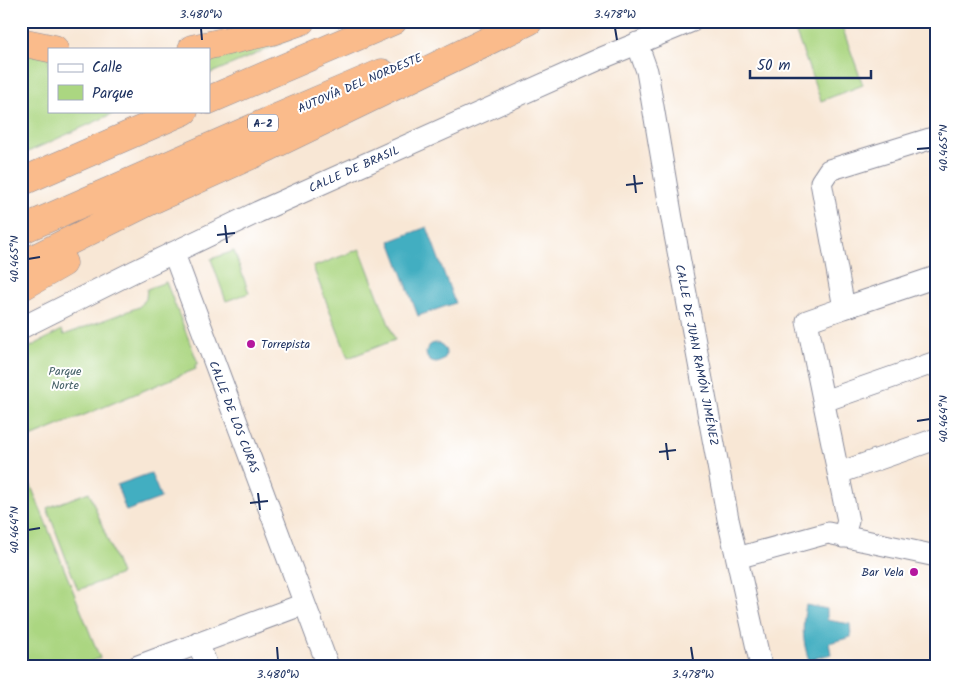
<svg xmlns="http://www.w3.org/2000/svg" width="957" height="687" font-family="Kalam,sans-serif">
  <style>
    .green { fill: #abd681; stroke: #638270 }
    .water { fill: #43aec1; stroke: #2f6e90 }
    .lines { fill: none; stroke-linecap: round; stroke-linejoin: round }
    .minor-casing { stroke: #8a8b9a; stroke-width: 23 }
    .highway-casing { stroke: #8a8b9a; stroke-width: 29 }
    .minor { stroke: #fff; stroke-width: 21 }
    .highway { stroke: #fabb8b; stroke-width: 28 }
    .ticks { fill: none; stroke: #1b2f5e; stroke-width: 2 }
    .poi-dot { fill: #b5179e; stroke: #fff; stroke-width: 2 }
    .labels { text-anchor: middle; stroke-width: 4; stroke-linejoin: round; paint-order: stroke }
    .shield { fill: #fff; stroke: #5f6d8e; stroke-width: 1 }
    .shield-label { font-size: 11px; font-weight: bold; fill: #1b2f5e }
    .street-label { font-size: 12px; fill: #1b2f5e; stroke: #fff }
    .poi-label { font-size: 12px; fill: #1b2f5e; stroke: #fff; text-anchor: start }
    .park-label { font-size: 12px; fill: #466168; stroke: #fff }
    .neatline { fill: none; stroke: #1b2f5e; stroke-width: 2 }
    .ticks-label { font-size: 12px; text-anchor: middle; fill: #1b2f5e }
  </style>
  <rect width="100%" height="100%" fill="#fff"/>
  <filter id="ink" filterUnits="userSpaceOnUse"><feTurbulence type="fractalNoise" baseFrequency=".02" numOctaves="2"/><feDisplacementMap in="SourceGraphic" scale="10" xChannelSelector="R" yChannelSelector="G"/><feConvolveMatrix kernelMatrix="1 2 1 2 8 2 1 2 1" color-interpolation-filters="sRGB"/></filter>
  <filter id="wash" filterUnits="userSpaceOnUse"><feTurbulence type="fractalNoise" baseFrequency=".0096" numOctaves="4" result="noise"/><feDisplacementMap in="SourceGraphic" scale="20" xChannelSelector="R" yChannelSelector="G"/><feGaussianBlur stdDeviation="1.12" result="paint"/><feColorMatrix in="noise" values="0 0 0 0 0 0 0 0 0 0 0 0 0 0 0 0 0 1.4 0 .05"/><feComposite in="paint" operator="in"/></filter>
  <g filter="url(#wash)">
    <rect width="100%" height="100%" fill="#f8e7d5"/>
    <path class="green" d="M 803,21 L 840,21 L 863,85 L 821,101 L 793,25 Z
      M 294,38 L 209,74 L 209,55 Z
      M 21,53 L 49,57 L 49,111 L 119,111 L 21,155 Z
      M 360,249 L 395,340 L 348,358 L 313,267 Z
      M 234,251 L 249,293 L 226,301 L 211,259 Z
      M 166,282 L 198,363 L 195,365 L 196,369 L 21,441 L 21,352 L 62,330 L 64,335 L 139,307 L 146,299 L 147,289 Z
      M 21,461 L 100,658 L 79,666 L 21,666 Z
      M 89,492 L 121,574 L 78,590 L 47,508 Z"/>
    <path class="water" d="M 427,227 L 455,303 L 418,316 L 390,241 Z
      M426 353a10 10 0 1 1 20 0a10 10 0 1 1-20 0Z
      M 151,473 L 161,498 L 126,511 L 117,485 Z
      M 806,605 L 827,609 L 827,620 L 850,624 L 851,637 L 829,643 L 831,654 L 809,660 C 802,641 802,625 806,605 Z"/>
  </g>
  <g filter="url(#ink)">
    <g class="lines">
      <g class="minor-casing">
        <path id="minor" d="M 637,43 L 647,71 L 672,219 L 728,519 L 761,666
          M 936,137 L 829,170 L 821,182 L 844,308 L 936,277
          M 172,253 L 177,262 L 328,666
          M 21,328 L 135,271 L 258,212 L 602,58 L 692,21
          M 824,401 L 936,362
          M 839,473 L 936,439
          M 843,537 L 848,521 L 807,321 L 844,308
          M 737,558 L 828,533 L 936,556
          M 198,643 L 207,666
          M 138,666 L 304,604"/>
      </g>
      <g class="highway-casing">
        <path id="highway" d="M 21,42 L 54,49
          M 192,49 L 272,31 L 301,21
          M 209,100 L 393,21
          M 21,182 L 184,111
          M 21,230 L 260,125 L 382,73
          M 21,265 L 154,199 L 269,147 L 529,21
          M 21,287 L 63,263"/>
      </g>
      <use href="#minor" class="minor"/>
      <use href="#highway" class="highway"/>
    </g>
  </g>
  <path class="ticks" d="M 201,28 L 202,40M 615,28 L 617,40M 917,149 L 930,148M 634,175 L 636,193M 626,185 L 643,183M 225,225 L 227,243M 217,235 L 235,233M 28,259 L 40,257M 917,421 L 930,419M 666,443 L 668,460M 659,452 L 676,450M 258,493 L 260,510M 250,503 L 268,501M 28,530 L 40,528M 277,647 L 278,660M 691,647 L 693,660"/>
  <g class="poi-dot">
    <circle cx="251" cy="344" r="5"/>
    <circle cx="914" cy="572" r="5"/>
  </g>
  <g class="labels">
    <rect class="shield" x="248" y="114.5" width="30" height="17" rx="4"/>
    <g class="shield-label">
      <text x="263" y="127">A-2</text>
    </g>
    <g class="street-label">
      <text transform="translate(360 83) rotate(-23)" y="4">AUTOVÍA DEL NORDESTE</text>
      <text transform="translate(354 169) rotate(-24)" y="4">CALLE DE BRASIL</text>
      <text transform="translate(697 355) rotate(79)" y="4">CALLE DE JUAN RAMÓN JIMÉNEZ</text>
      <text transform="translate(234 417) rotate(69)" y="4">CALLE DE LOS CURAS</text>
    </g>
    <g class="poi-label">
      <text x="261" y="348">Torrepista</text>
      <text x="904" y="576" text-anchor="end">Bar Vela</text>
    </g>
    <g class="park-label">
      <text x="65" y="375">Parque<tspan x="65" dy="14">Norte</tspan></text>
    </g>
  </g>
  <rect width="957" height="687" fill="none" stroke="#fff" stroke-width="55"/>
  <rect x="48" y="48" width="162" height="65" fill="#ffffff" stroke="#a4acbf"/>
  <rect x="58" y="64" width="25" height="8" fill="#ffffff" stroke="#a4acbf"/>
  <text x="92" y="72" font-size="15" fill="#1b2f5e">Calle</text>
  <rect x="58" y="85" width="25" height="15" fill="#abd681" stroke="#a4acbf"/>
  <text x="92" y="98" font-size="15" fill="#1b2f5e">Parque</text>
  <path d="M750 70v8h121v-8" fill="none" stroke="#1b2f5e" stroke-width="2.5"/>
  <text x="757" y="70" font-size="15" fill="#1b2f5e" stroke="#ffffff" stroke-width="4" paint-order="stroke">50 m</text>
  <rect x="28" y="28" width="902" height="632" class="neatline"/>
  <g class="ticks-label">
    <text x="201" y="18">3.480°W</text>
    <text x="615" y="18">3.478°W</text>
    <text transform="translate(943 148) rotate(-90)" y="4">40.465°N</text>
    <text transform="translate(14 259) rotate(-90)" y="4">40.465°N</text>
    <text transform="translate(943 419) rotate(-90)" y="4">40.464°N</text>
    <text transform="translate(14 530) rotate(-90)" y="4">40.464°N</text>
    <text x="278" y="678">3.480°W</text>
    <text x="693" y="678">3.478°W</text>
  </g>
</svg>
